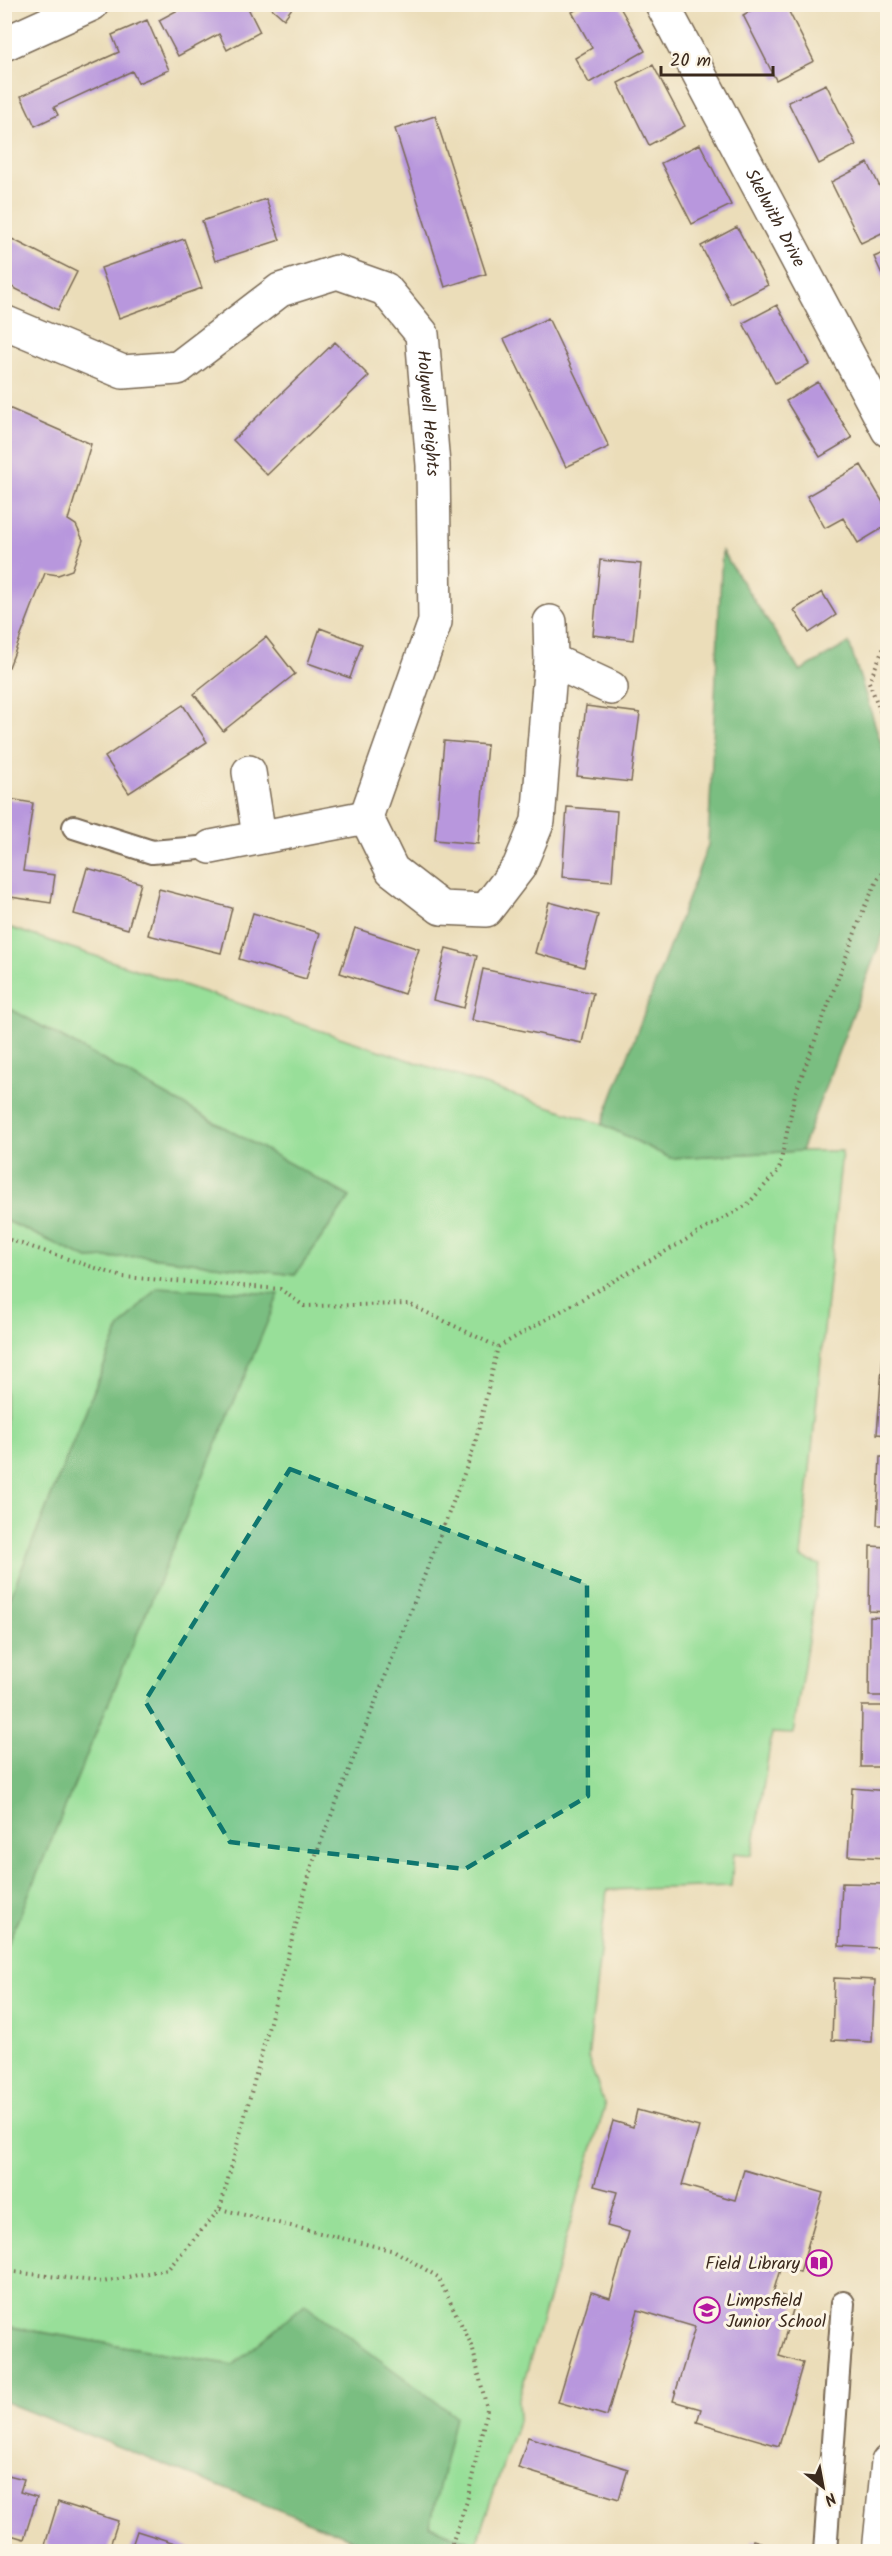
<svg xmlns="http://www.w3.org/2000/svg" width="892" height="2556" font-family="Kalam,sans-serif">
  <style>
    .green { fill: #98df99; stroke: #6a845c; stroke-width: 1.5 }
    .forest { fill: #7abe81; stroke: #5a7450; stroke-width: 1.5 }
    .building { fill: #b897dd }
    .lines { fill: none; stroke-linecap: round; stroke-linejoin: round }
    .service-casing { stroke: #796954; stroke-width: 26 }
    .minor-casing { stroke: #796954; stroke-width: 36 }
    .path { stroke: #796954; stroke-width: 4; stroke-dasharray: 1.5 4.5; stroke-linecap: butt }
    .service { stroke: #fff; stroke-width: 22 }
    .minor { stroke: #fff; stroke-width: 33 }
    .marked { fill: #0f766e; fill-opacity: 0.2; stroke: #0f766e; stroke-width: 4.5; stroke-dasharray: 12 8; stroke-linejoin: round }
    .labels { text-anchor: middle; stroke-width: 6; stroke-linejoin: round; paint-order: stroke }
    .street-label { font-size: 18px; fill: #3b2a1e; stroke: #fcf5e5 }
    .poi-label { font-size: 18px; fill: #3b2a1e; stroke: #fcf5e5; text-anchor: end }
  </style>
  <rect width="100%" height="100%" fill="#fcf5e5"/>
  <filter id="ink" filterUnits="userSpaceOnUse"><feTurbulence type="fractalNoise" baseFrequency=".0167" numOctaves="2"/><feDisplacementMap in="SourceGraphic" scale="12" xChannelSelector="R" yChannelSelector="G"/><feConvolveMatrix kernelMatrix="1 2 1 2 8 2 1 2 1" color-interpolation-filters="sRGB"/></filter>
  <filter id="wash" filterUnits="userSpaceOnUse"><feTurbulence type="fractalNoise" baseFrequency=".008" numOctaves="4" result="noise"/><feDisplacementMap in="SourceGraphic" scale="24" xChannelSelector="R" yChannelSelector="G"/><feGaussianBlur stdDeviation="1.35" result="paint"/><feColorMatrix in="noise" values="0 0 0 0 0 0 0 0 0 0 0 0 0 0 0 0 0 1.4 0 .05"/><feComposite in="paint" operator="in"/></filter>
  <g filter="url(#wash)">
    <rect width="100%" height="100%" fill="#ebddb9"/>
    <path class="green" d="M 5,926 L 602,1124 L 670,1158 L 801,1151 L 842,1151 L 801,1558 L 820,1565 L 793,1734 L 772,1733 L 752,1855 L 734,1853 L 731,1886 L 607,1890 L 588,2058 L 605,2106 L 518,2401 L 519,2418 L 476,2544 L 430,2527 L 233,2365 L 5,2326 L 5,1948 L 20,1915 L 119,1329 L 5,1610 L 5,1220 L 88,1259 L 143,1256 L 295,1275 L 350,1197 L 5,1006 Z"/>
    <path class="forest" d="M 722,551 L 800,671 L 849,643 L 887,762 L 887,924 L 801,1151 L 670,1158 L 602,1124 L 708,845 Z
      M 5,1006 L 350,1197 L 295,1275 L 143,1256 L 88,1259 L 5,1220 Z
      M 157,1287 L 279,1294 L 23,1908 L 5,1948 L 5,1610 L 119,1329 Z
      M 305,2304 L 455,2416 L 430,2526 L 476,2544 L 473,2551 L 383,2551 L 5,2402 L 5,2326 L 233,2365 Z"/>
    <g id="blocks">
      <path class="building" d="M 189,4 L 246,4 L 260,32 L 227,50 L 219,34 L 178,56 L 159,20 Z
        M 267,4 L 295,4 L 284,19 Z
        M 586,4 L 618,4 L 645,51 L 589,83 L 575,58 L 592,48 L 572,12 Z
        M 762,4 L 785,4 L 814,61 L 776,80 L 743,15 Z
        M 147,20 L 169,70 L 138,83 L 132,71 L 54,107 L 58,115 L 35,126 L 21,96 L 119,52 L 112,35 Z
        M 653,65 L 685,126 L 649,145 L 618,83 Z
        M 826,84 L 856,145 L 819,164 L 788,102 Z
        M 435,116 L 486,274 L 445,287 L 395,129 Z
        M 700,144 L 731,205 L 692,224 L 661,163 Z
        M 868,163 L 888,203 L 888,230 L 861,243 L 831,182 Z
        M 266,199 L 280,240 L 215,261 L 202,221 Z
        M 737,227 L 768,285 L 731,304 L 701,246 Z
        M 4,235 L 77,272 L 58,310 L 4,283 Z
        M 184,239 L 202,288 L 119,318 L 101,268 Z
        M 888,251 L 888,287 L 874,257 Z
        M 777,305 L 809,364 L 775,383 L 743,323 Z
        M 548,318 L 609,447 L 566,467 L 504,339 Z
        M 335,342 L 369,376 L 267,475 L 233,440 Z
        M 818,382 L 852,438 L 820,457 L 786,401 Z
        M 4,406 L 91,444 L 68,520 L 76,525 L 83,540 L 72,570 L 58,575 L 45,573 L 9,667 L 4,665 Z
        M 861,465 L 888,511 L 888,525 L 858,543 L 843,518 L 825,528 L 807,496 Z
        M 600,560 L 641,564 L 633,640 L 593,635 Z
        M 822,592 L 836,615 L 809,633 L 794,610 Z
        M 320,628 L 362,644 L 350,678 L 308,663 Z
        M 266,637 L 295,674 L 223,731 L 194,694 Z
        M 183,705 L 207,742 L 129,793 L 105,757 Z
        M 586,706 L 640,713 L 631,782 L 577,776 Z
        M 444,741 L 487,745 L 478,844 L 435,840 Z
        M 4,798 L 33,803 L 23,871 L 55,875 L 51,903 L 4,896 Z
        M 567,807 L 617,811 L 612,881 L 562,877 Z
        M 87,868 L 141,883 L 128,929 L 74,914 Z
        M 159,889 L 232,908 L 221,953 L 148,935 Z
        M 549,902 L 598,915 L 584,967 L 535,953 Z
        M 253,913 L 320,933 L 306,979 L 239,959 Z
        M 355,928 L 419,949 L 404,994 L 340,973 Z
        M 446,948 L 477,956 L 464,1008 L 433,1000 Z
        M 483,969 L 593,993 L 582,1043 L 472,1020 Z
        M 884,1340 L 888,1340 L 888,1435 L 877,1434 Z
        M 880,1457 L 888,1457 L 888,1525 L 877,1525 Z
        M 870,1546 L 888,1547 L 888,1612 L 869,1611 Z
        M 870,1617 L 888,1618 L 888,1696 L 869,1696 Z
        M 862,1706 L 888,1706 L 888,1767 L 861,1767 Z
        M 852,1788 L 888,1791 L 888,1858 L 848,1856 Z
        M 842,1883 L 884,1884 L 880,1948 L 839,1946 Z
        M 834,1978 L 875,1980 L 872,2042 L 832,2040 Z
        M 637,2110 L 699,2127 L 682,2185 L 735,2200 L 744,2170 L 823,2193 L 800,2272 L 781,2266 L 773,2293 L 796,2300 L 779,2356 L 803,2363 L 779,2446 L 697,2422 L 701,2409 L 673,2401 L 695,2327 L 638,2310 L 607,2416 L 558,2402 L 591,2292 L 610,2298 L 629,2232 L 607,2226 L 617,2192 L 594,2186 L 613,2121 L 633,2127 Z
        M 528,2437 L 628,2469 L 619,2499 L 518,2468 Z
        M 4,2474 L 24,2479 L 20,2492 L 37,2497 L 24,2539 L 4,2533 Z
        M 58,2502 L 118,2521 L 108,2552 L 66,2552 L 45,2545 Z
        M 137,2531 L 200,2551 L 200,2552 L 130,2552 Z
        M 753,2540 L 790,2551 L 790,2552 L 749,2552 Z"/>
    </g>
  </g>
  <g filter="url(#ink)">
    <use href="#blocks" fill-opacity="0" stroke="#796954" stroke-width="1.5"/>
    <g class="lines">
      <g class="service-casing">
        <path id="service" d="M 74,827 L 152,852 L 211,847
          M 825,2552 L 843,2303"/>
      </g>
      <g class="minor-casing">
        <g id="minor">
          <path id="s1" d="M 662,4 L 888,430"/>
          <path d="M 4,44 L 92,4"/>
          <path id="s2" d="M 4,322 L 123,372 L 178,368 L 280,290 L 337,272 L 385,289 L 422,334 L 433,465 L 435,622 L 366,817 L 392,870 L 441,908 L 486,910 L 519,867 L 538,821 L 551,660 L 550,622"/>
          <path d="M 551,660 L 611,688"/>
          <path d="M 249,772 L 259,836"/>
          <path d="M 211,847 L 366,817"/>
          <path d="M 879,2552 L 888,2462"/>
        </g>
      </g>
      <path class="path" d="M 888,638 L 869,682 L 888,731
        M 4,1238 L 123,1277 L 280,1289 L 304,1306 L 409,1304 L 498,1347 L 747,1205 L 779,1170 L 795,1094 L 865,906 L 878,879 L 888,867
        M 220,2209 L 395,2251 L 438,2277 L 472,2346 L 487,2409 L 467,2501 L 449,2552
        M 4,2271 L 103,2282 L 168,2269 L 220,2209 L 312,1865 L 474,1448 L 498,1347"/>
      <use href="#service" class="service"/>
      <use href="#minor" class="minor"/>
    </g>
  </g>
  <path class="marked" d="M 290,1469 L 587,1584 L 588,1796 L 465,1869 L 230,1842 L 145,1701 Z"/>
  <defs>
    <g id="library-ring" transform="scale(1.35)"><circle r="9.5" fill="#fcf5e5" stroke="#b5179e" stroke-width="1.5"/><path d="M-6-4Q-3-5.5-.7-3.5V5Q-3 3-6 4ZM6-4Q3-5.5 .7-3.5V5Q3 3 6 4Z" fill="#b5179e"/></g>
    <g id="school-ring" transform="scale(1.35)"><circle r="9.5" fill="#fcf5e5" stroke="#b5179e" stroke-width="1.5"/><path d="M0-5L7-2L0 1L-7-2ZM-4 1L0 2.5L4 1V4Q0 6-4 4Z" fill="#b5179e"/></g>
  </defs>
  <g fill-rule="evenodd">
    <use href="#library-ring" x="819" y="2263"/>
    <use href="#school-ring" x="707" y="2310"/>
  </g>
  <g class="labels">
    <g class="street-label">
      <text dy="6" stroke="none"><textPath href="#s1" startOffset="242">Skelwith Drive</textPath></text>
      <text dy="6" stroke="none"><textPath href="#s2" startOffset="561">Holywell Heights</textPath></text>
    </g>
    <g class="poi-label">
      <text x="800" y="2269">Field Library</text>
      <text x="726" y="2306" text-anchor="start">Limpsfield<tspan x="726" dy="21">Junior School</tspan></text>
    </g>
  </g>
  <rect width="892" height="2556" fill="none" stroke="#fcf5e5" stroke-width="24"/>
  <g transform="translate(823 2487) rotate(149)" stroke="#fcf5e5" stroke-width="4.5" paint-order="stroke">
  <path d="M0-4.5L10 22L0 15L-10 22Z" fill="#3b2a1e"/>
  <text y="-9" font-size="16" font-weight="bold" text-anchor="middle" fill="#3b2a1e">N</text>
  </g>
  <path d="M661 66v9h112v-9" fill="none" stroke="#3b2a1e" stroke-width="3"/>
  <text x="670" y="66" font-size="18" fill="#3b2a1e" stroke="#fcf5e5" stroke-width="4.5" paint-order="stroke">20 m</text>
</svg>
